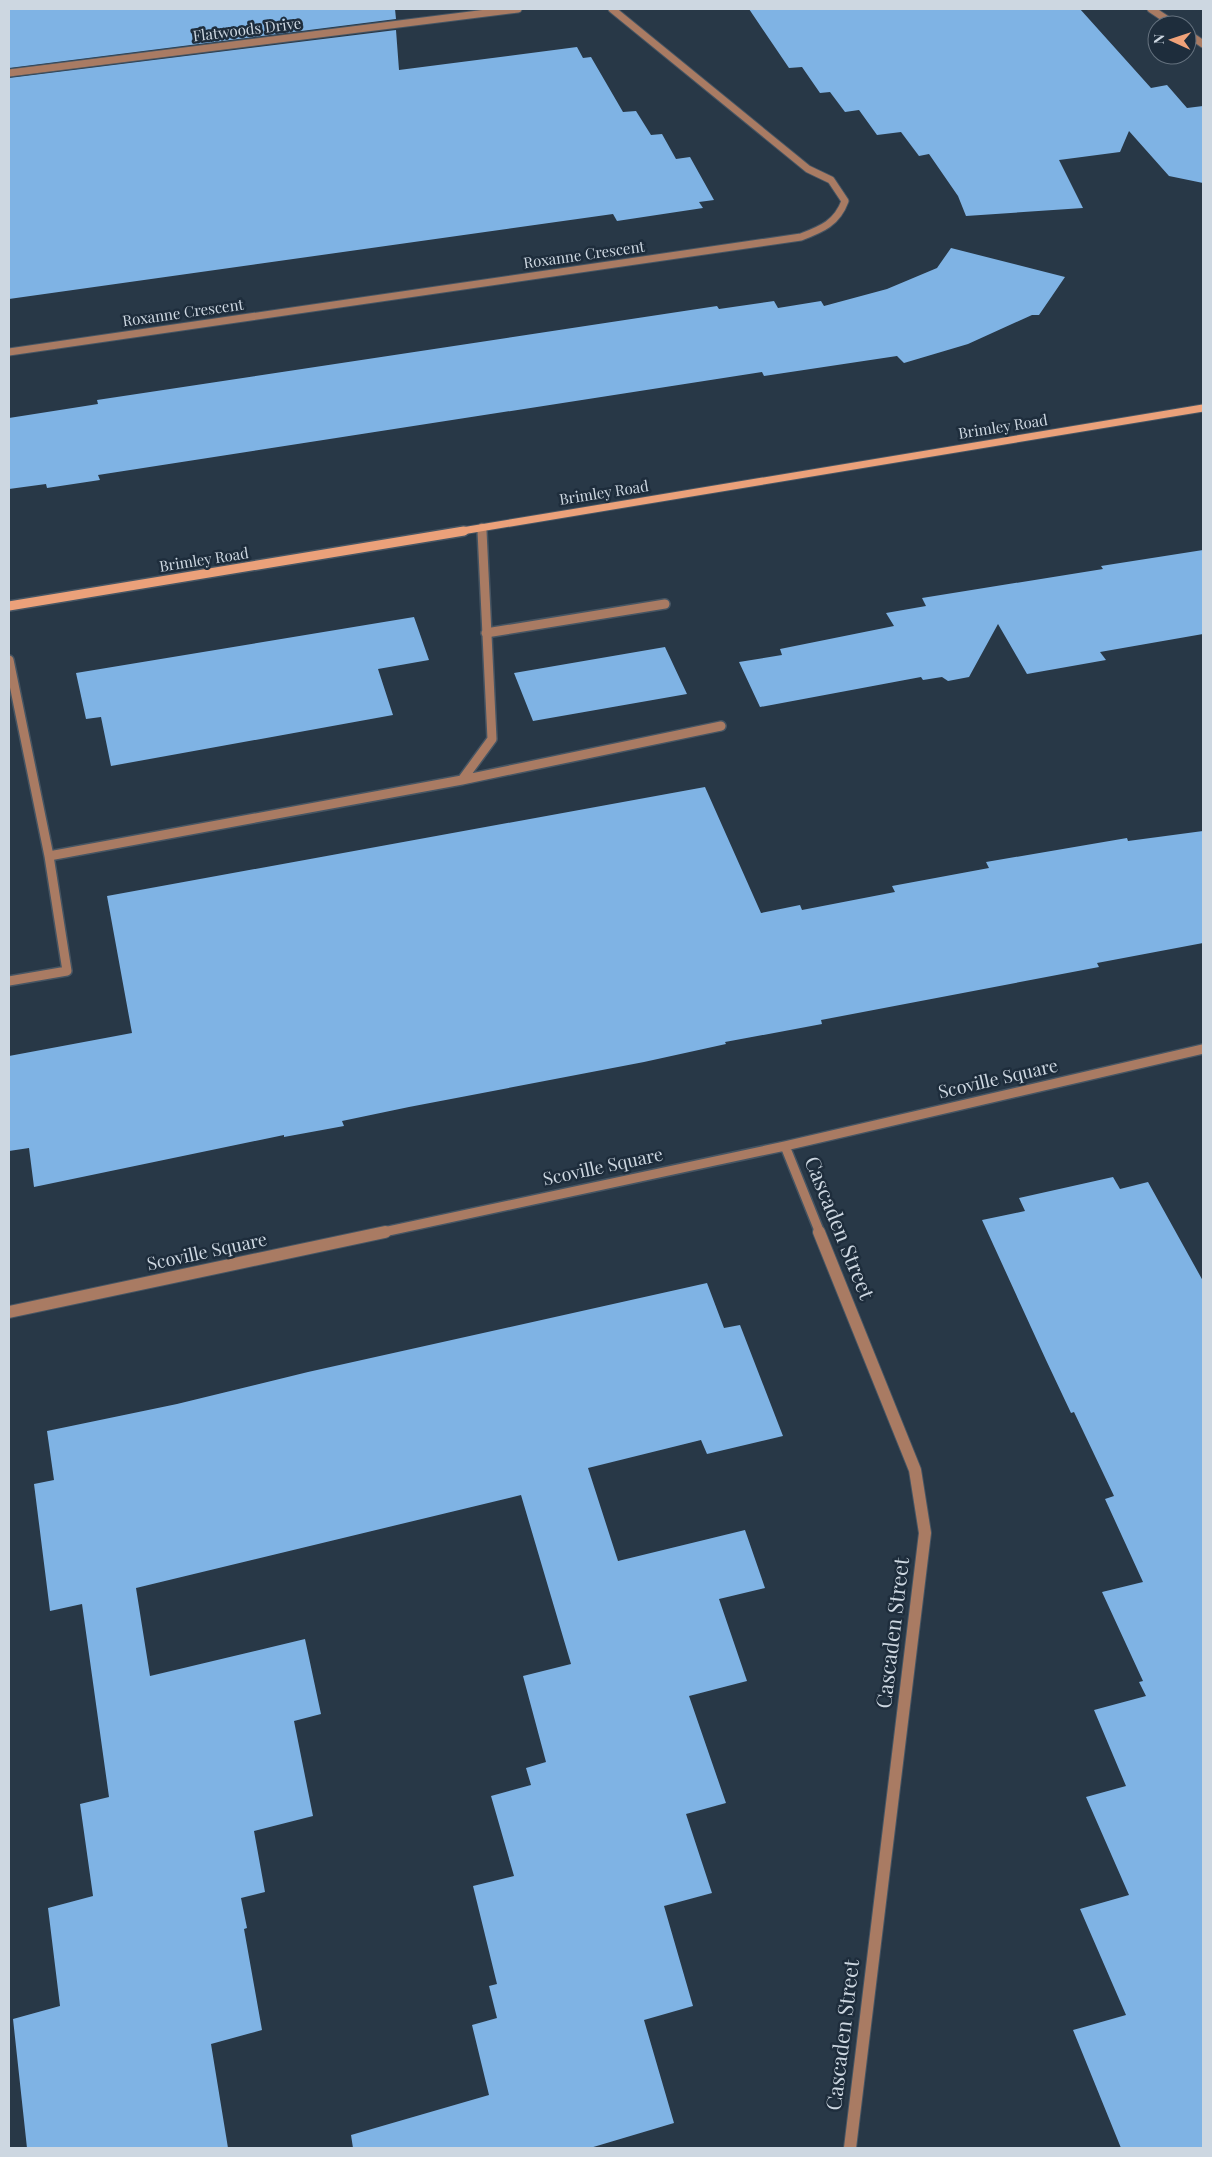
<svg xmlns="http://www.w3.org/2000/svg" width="1212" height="2157" font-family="'Playfair Display',serif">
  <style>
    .building { fill: #7fb3e4 }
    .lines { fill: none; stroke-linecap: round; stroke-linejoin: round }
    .service-far1-casing { stroke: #465563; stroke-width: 9 }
    .service-casing { stroke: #465563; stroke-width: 12 }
    .minor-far2-casing { stroke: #465563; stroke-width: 9 }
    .minor-far1-casing { stroke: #465563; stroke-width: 12 }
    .minor-casing { stroke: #465563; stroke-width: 14 }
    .secondary-far1-casing { stroke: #465563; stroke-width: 9 }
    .secondary-casing { stroke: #465563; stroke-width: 12 }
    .service-far1 { stroke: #a97b63; stroke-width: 7 }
    .service { stroke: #a97b63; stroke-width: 9 }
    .minor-far2 { stroke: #a97b63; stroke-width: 7 }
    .minor-far1 { stroke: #a97b63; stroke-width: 9 }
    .minor { stroke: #a97b63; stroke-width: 12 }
    .secondary-far1 { stroke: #eba17a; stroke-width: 7 }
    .secondary { stroke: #eba17a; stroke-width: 9 }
    .labels { text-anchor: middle; stroke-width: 5; stroke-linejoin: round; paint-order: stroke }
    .far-street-label { font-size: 15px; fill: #cdd7e1; stroke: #1e2d3c }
    .street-label { font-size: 18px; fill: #cdd7e1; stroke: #1e2d3c }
    .near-street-label { font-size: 21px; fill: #cdd7e1; stroke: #1e2d3c }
  </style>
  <rect width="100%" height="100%" fill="#283847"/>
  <path class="building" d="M 9,9 L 395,9 L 396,19 L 9,68 Z
    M 749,9 L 1080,9 L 1151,88 L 1167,85 L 1187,108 L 1203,106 L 1203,183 L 1169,176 L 1129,131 L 1120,152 L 1059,160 L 1083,208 L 966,216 L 958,196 L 929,154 L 919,156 L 901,132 L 877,135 L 859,110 L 845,112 L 830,92 L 820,93 L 802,67 L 789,68 Z
    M 396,30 L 399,70 L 577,47 L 583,58 L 591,57 L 623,112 L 636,111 L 651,135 L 662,134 L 676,159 L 690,157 L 714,200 L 699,202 L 703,208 L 617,221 L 613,214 L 9,299 L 9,78 Z
    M 951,248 L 1065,277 L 1039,315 L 1032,315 L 968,344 L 904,363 L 897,356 L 764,376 L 762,372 L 98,475 L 100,480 L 47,488 L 46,484 L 9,489 L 9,418 L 98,404 L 97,400 L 717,306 L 719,309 L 774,301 L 778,308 L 821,301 L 824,306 L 887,289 L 937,268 Z
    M 1203,550 L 1203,634 L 1100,652 L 1106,660 L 1027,674 L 998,624 L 969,677 L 948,681 L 942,677 L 923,680 L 921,677 L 760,707 L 739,662 L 782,655 L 780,649 L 894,626 L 886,613 L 926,606 L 922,598 L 1103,569 L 1101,566 Z
    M 414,617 L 429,660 L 378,669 L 393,715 L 111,766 L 101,717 L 86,719 L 76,673 Z
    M 665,647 L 687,694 L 533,721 L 514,673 Z
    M 705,787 L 761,913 L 800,905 L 802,910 L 895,892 L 892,886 L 989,868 L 986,862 L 1127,838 L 1128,841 L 1203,831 L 1203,943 L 1097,963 L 1099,967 L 821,1020 L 822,1024 L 725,1042 L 726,1044 L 644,1062 L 409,1107 L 342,1121 L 344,1126 L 284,1137 L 284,1135 L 34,1187 L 29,1148 L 9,1151 L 9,1056 L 132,1033 L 107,896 Z
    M 1113,1177 L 1120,1189 L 1148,1182 L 1203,1281 L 1203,2148 L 1121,2148 L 1073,2030 L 1126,2015 L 1080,1909 L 1129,1895 L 1086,1797 L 1126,1786 L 1094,1710 L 1146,1696 L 1139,1682 L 1143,1681 L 1102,1592 L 1143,1582 L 1105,1499 L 1114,1496 L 1074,1412 L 1071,1413 L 1046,1360 L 982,1220 L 1025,1211 L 1019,1198 Z
    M 707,1283 L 724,1328 L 740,1325 L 783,1436 L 707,1454 L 701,1440 L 588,1468 L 618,1561 L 745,1530 L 765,1588 L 719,1599 L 747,1681 L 689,1696 L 726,1803 L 686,1814 L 712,1893 L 664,1906 L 693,2006 L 644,2020 L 674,2123 L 590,2148 L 353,2148 L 351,2135 L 489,2095 L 472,2025 L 497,2018 L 489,1986 L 497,1984 L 473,1886 L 514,1876 L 491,1796 L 531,1785 L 526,1768 L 546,1762 L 523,1676 L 571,1664 L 521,1495 L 136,1588 L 150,1676 L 305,1639 L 321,1714 L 294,1721 L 313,1816 L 254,1831 L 265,1892 L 241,1898 L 247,1928 L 244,1929 L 262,2030 L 211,2044 L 228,2148 L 27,2148 L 13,2019 L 60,2006 L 48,1908 L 93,1896 L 80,1804 L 109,1797 L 82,1604 L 50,1611 L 34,1484 L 54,1480 L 47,1431 L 177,1404 L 308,1372 Z"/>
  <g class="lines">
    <g class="service-far1-casing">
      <path id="service-far1" d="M 482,527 L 482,532"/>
    </g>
    <g class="service-casing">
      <path id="service" d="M 486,633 L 665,604
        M 9,660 L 49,856 L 462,780 L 492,739 L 482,531
        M 462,780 L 721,726
        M 9,981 L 67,971 L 49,856"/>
    </g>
    <g class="minor-far2-casing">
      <path id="minor-far2" d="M 1151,9 L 1175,25
        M 1187,33 L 1203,44
        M 9,73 L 518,9
        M 9,352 L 801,237 C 822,229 837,223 845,201 L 831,180 L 808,169 L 612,9"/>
    </g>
    <g class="minor-far1-casing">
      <path id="minor-far1" d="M 785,1146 L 820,1233
        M 379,1233 L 785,1146 L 1203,1049"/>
    </g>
    <g class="minor-casing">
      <path id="minor" d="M 819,1232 L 915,1470 L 925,1533 L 850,2148
        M 9,1312 L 385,1232"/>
    </g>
    <g class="secondary-far1-casing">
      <path id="secondary-far1" d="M 456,532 L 1203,408"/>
    </g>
    <g class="secondary-casing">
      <path id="secondary" d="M 9,606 L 464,531"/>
    </g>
    <use href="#service-far1" class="service-far1"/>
    <use href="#service" class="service"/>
    <use href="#minor-far2" class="minor-far2"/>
    <use href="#minor-far1" class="minor-far1"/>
    <use href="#minor" class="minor"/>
    <use href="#secondary-far1" class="secondary-far1"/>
    <use href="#secondary" class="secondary"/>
  </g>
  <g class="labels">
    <g class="far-street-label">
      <text transform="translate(247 30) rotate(-7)" y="5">Flatwoods Drive</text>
      <text transform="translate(584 255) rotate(-8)" y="5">Roxanne Crescent</text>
      <text transform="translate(183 313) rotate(-8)" y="5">Roxanne Crescent</text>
      <text transform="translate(1003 427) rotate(-9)" y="5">Brimley Road</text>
      <text transform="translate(604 493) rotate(-9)" y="5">Brimley Road</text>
      <text transform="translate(204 560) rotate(-9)" y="5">Brimley Road</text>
    </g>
    <g class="street-label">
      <text transform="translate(998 1079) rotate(-13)" y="6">Scoville Square</text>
      <text transform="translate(603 1167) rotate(-12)" y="6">Scoville Square</text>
      <text transform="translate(207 1252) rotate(-12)" y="6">Scoville Square</text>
    </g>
    <g class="near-street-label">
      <text transform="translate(839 1228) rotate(68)" y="7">Cascaden Street</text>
      <text transform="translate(893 1633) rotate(-83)" y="7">Cascaden Street</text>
      <text transform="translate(843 2035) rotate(-83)" y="7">Cascaden Street</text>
    </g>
  </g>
  <rect width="1212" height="2157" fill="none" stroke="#cdd7e1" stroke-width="20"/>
  <g transform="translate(1172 40) rotate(273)"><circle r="24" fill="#1e2d3c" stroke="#64717e"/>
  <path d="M0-4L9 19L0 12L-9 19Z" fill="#f0a279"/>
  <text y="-8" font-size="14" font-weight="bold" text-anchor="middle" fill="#cdd7e1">N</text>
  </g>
</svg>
